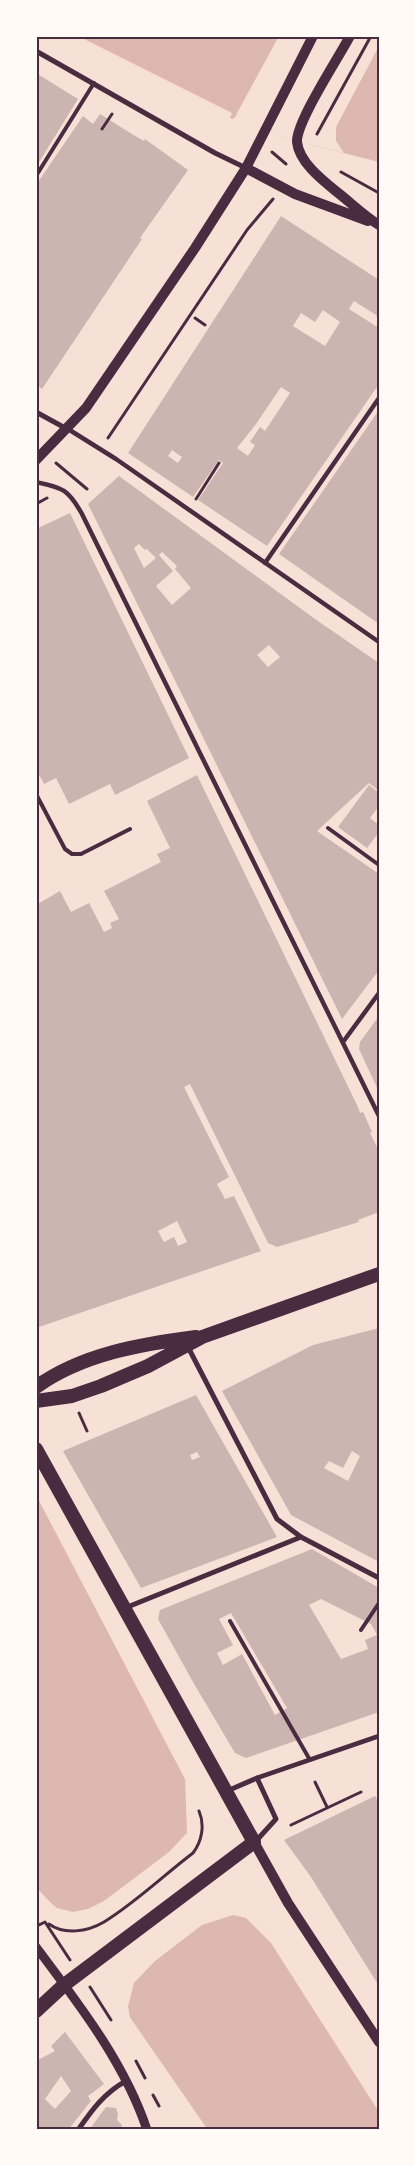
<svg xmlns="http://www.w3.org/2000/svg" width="415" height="2166" font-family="'Public Sans',sans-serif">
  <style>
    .water { fill: #dcb8b0 }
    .pier { fill: #f7e1d7 }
    .building { fill: #ccb4b1; fill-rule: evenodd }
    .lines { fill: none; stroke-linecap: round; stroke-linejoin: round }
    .path { stroke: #4a2c40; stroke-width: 3 }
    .service { stroke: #4a2c40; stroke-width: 4 }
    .pedestrian { stroke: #4a2c40; stroke-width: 4.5 }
    .minor { stroke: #4a2c40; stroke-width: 5 }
    .tertiary { stroke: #4a2c40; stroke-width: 9 }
    .secondary { stroke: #4a2c40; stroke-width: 10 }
    .trunk { stroke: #4a2c40; stroke-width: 14 }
    .neatline { fill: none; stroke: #4a2c40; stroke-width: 2 }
  </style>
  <rect width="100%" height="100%" fill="#f7e1d7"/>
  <path class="water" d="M 78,36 L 379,36 L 379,162 L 280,137 L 237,115 L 233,119 L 230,118 L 232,113 Z
    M 36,1495 L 271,1943 L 379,2112 L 379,2130 L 208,2130 L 50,1902 L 36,1887 Z"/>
  <path class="pier" d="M 279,36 L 379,36 L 379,46 L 336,127 L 336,141 L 344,153 L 280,137 L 236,115 Z
    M 185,1776 L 271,1943 L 246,1918 L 233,1915 L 202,1925 L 155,1961 L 134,1983 L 128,2006 L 131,2025 L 50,1902 L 57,1908 L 73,1912 L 88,1909 L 104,1901 L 169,1852 L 187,1833 Z"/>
  <path class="building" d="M 36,73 L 78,99 L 36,167 Z
    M 100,114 L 132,134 L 144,141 L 145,139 L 188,170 L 140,238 L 142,239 L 42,389 L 36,384 L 36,185 L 83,116 L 93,124 Z
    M 281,216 L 379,280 L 379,317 L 354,301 L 349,309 L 379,328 L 379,384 L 267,546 L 198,500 L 223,463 L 219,460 L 193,497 L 128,453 ZM 323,310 L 340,322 L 325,346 L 293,326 L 301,313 L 315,322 ZM 281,387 L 290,393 L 265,431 L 260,427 L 250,442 L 255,445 L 248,456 L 237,448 L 256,424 ZM 172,450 L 182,457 L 178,463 L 168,456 Z
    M 379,410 L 379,624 L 279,554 Z
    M 119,476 L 315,619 L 379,663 L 379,791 L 369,783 L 317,831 L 379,874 L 379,970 L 342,1019 L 88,504 ZM 139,544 L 145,550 L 147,549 L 156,558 L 144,568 L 134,548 ZM 162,552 L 177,566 L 175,569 L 191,588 L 172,605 L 156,586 L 173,571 L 159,555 ZM 269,645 L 280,657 L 268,667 L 257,655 Z
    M 70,513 L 189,758 L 115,795 L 110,784 L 69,804 L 56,778 L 44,784 L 36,769 L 36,529 Z
    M 197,775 L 358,1107 L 360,1113 L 363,1112 L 372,1132 L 370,1133 L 379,1151 L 379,1212 L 358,1220 L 359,1222 L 277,1247 L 268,1243 L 190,1084 L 184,1087 L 229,1177 L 217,1184 L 225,1199 L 234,1196 L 261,1251 L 36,1328 L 36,905 L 60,891 L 71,912 L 89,903 L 104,932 L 112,928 L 110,923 L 119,919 L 104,891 L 161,862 L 157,854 L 170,848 L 147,801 ZM 177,1221 L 187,1242 L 178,1246 L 174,1237 L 164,1242 L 158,1231 Z
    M 369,785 L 379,793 L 379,806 L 370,818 L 379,825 L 379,832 L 367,848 L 338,827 Z
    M 379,1016 L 379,1092 L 359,1049 L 360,1042 Z
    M 379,1328 L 379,1562 L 291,1515 L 222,1391 L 313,1345 ZM 352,1451 L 360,1456 L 348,1481 L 324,1468 L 329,1461 L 343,1468 Z
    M 196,1395 L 277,1537 L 141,1588 L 63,1451 ZM 197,1452 L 200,1457 L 192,1460 L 190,1455 Z
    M 312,1549 L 379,1588 L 379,1712 L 246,1758 L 235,1753 L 193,1682 L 158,1619 L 160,1610 ZM 321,1599 L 371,1624 L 377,1635 L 365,1640 L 368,1649 L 341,1659 L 309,1605 ZM 231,1613 L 287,1708 L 275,1715 L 242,1654 L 223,1665 L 217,1653 L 233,1645 L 219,1619 Z
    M 375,1796 L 379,1803 L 379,1986 L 311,1877 L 284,1840 Z
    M 65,2032 L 104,2084 L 88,2096 L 91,2101 L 68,2130 L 36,2130 L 36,2061 L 55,2051 L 51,2046 ZM 61,2076 L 71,2091 L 55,2109 L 45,2099 Z
    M 106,2107 L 116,2108 L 118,2114 L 117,2120 L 122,2125 L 120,2130 L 89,2130 Z"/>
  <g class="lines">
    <path class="path" d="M 102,129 L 112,114
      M 317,134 L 371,36
      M 272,152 L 286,164
      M 341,172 L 379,193
      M 195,318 L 205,325
      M 108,438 L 247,230 L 273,199
      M 56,463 L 87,489
      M 196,499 L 219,463
      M 36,504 L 47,498
      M 79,1413 L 87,1431
      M 315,1782 L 327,1807
      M 291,1825 L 361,1792
      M 36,1921 L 39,1925 L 45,1922 L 70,1960
      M 49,1924 C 64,1935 87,1932 104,1922 C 135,1903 164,1875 193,1853 C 202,1841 205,1825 199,1811
      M 90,1987 L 111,2020
      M 136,2061 L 145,2078
      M 153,2095 L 159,2106"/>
    <path class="service" d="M 36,176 L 94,83
      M 36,794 L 65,849 L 72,854 L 81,854 L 130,829
      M 328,828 L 379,865
      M 230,1621 L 310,1760
      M 361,1630 L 379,1603"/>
    <path class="pedestrian" d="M 68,429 L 116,459 L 379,642
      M 36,482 C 63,488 68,489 82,514 L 379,1116
      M 265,563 L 379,398
      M 343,1042 L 379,993
      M 257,1778 L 379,1736"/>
    <path class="minor" d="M 36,51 L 215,153 L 246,168
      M 36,412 L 67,429
      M 188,1347 L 277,1519 L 301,1537 L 379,1578
      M 125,1608 L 301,1537
      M 227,1791 L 257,1778 L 276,1819 L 256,1841
      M 78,2130 C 92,2110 104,2093 126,2081"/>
    <path class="tertiary" d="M 36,1947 C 78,2003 125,2063 147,2130"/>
    <path class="secondary" d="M 350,36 C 339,57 296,122 297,142 C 299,162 322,180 337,192 C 350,202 364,216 379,225
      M 246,168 L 295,194 L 368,221
      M 36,460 L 86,408 L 195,248 L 246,168 L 313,36
      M 254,1842 L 288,1903 L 379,2042"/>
    <path class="trunk" d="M 36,1387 C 82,1354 141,1344 196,1337
      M 36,1401 L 72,1396 L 101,1386 L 148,1366 L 202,1337 L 379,1274
      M 36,1449 L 254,1842 L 64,1985 L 36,2011"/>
  </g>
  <rect width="415" height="2166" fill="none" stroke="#fffaf5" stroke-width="75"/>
  <rect x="38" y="38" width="340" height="2090" class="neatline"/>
</svg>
